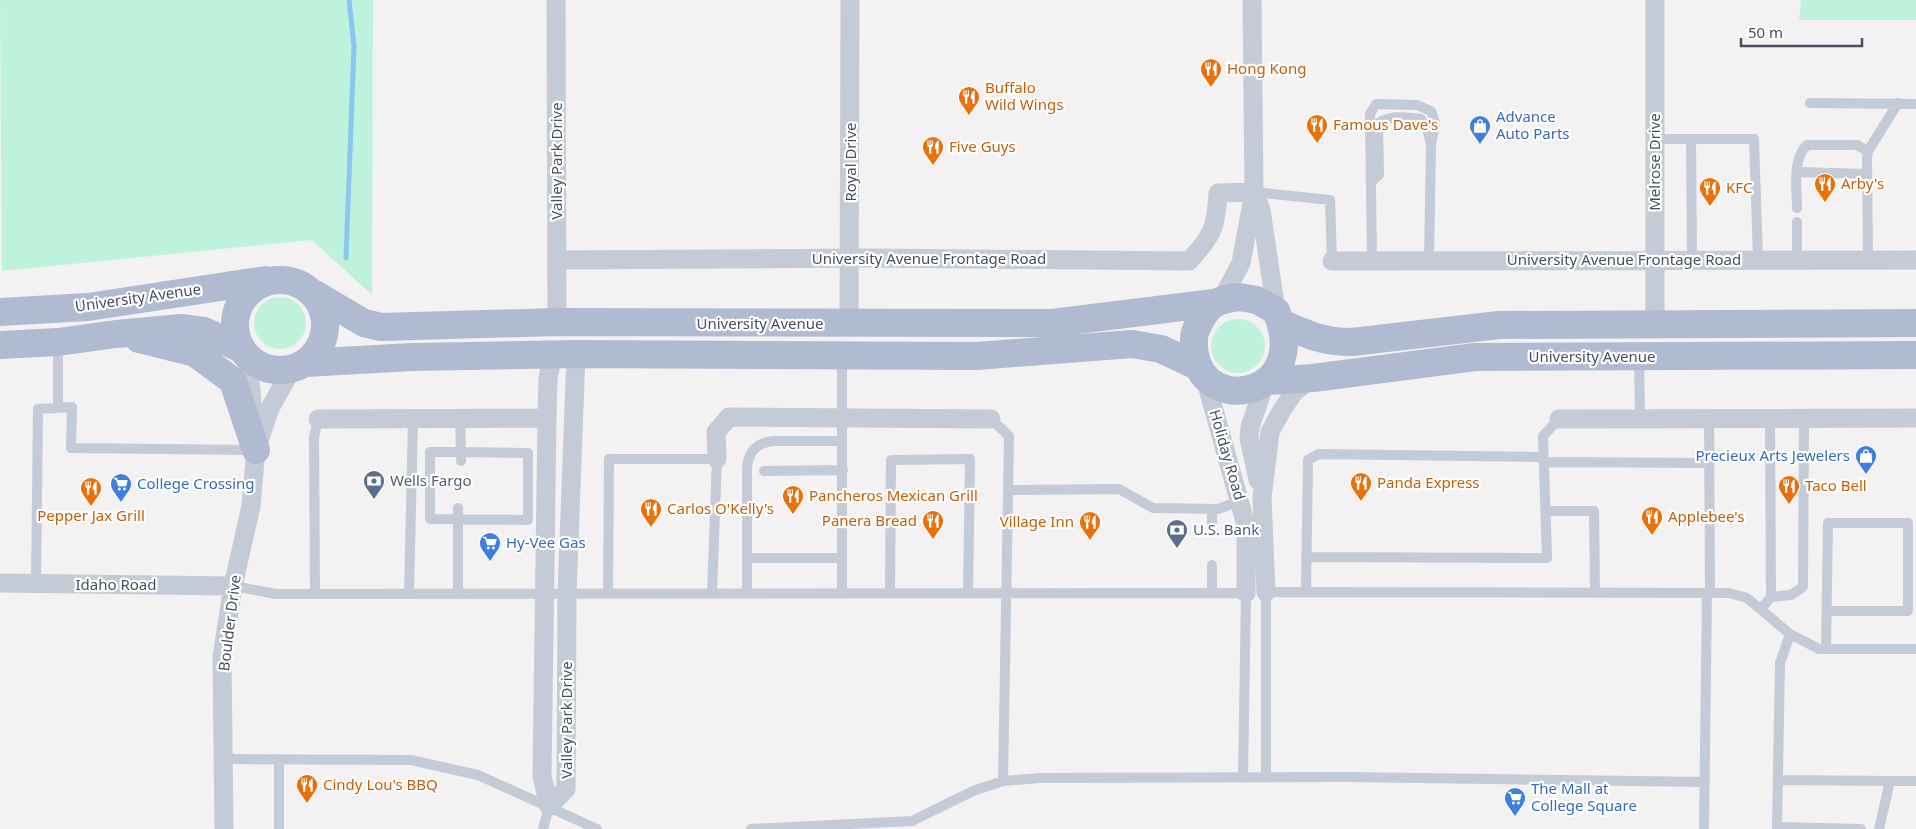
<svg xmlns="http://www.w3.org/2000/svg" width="1916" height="829" font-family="'Noto Sans',sans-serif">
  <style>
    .green { fill: #bef2dd }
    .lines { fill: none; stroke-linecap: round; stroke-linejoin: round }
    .stream { stroke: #89c7f1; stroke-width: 5 }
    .lane { stroke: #c4cad6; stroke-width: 10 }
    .street { stroke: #c4cad6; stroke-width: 19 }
    .primary { stroke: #b0bad1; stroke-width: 28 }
    .labels { text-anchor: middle; stroke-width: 4.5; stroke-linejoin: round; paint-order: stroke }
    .food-label { font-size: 15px; fill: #c56008; stroke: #fff; text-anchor: start }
    .shop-label { font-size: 15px; fill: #366cbe; stroke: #fff; text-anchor: start }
    .street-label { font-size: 15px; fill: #484f60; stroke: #fff }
    .service-label { font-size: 15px; fill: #4e5e75; stroke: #fff; text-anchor: start }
  </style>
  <rect width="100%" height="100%" fill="#f3f1f1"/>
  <path class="green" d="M 0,0 L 373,0 L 372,295 L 312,240 L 2,271 Z
    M 1801,0 L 1916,0 L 1916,20 L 1799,20 Z
    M254 323a26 26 0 1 1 52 0a26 26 0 1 1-52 0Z
    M1211 346a27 27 0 1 1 54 0a27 27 0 1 1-54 0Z"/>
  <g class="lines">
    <path class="stream" d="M 346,258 L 354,46 L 349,0"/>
    <path class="lane" d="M 1810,103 L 1916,104
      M 1655,139 L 1754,139 L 1758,260
      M 1691,139 L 1692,260
      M 1797,172 L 1867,174
      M 1371,182 L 1379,175 L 1378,123 C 1392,115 1405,117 1421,119 L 1428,132 L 1430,141
      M 1254,192 L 1330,200 L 1332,261
      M 1797,208 C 1797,188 1792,159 1807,145 L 1857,145 L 1868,151
      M 1797,222 L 1797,260
      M 1372,260 L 1370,114 L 1376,104 L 1417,105 L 1431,111 L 1435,122 L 1431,146 L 1429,259
      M 1868,260 L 1867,158 L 1868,151 L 1898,103
      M 58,344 L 58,408
      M 1639,358 L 1640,419
      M 460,418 L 461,452 L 430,452 L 430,519 L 528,520 L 528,453 L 461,452 L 461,461
      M 1709,418 L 1710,593
      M 991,419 L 1009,436 L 1003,781
      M 1544,462 L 1709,463
      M 764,471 L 843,470
      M 1008,490 L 1119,489 L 1153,508 L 1218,509 L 1240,501
      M 1212,509 L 1212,524
      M 1547,511 L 1594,511 L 1595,592
      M 1306,557 L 1547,558 L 1543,436 L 1559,419
      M 747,558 L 842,558
      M 1212,565 L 1212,592
      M 36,584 L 38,409 L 72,407 L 71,448 L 254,450
      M 233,586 L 276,594 L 1248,593
      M 1306,591 L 1308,460 L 1319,454 L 1543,457
      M 1263,592 L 1729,593 L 1747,598 L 1790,634 L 1819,649 L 1916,649
      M 1266,592 L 1266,778
      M 747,593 L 747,469 C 748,452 756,443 773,441 L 842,441
      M 842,593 L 842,357
      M 890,593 L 891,460 L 970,459 L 968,594
      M 315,594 L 314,437 L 318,419
      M 409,594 L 413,419
      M 458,594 L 458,508
      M 608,594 L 609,459 L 717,459 L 712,594
      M 1771,597 L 1791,595 L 1803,587 L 1804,418
      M 1761,609 L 1771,597 L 1770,418
      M 1790,634 L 1780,663 L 1777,827 L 1861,829
      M 1826,649 L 1828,523 L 1908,523 L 1908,611 L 1827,611
      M 224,759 L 411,760 L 478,775 L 597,829
      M 1243,778 L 1246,593
      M 1778,780 L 1890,781
      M 279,829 L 279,759
      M 543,829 L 549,806
      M 751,829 L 912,821 L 973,791 L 1003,781 L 1040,778 L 1346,777 L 1705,782
      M 1704,829 L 1707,593
      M 1879,829 L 1890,781 L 1916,781"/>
    <path class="street" d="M 556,0 L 557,322
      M 1655,0 L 1655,323
      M 1255,193 L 1261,210 L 1276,311
      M 557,260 L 870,258 L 1189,261 C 1213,235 1216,228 1218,193 L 1254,192
      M 1332,261 L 1916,260
      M 1222,299 L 1241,263 L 1254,192 L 1252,0
      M 849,324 L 850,0
      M 1205,378 L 1246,525 L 1246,593
      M 318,419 L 547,418
      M 1559,419 L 1916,418
      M 258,444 L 270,408 L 292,369
      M 717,459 L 716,432 L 729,417 L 991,419
      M 1258,480 L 1249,438 L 1250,427 L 1265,383
      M 0,583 L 233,586
      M 1266,592 L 1262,498 L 1270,432 L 1282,410 L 1295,391 L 1313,378
      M 549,806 L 566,789 L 567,594 L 576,354
      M 549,806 L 542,776 L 547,418 L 548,378 L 553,355
      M 224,829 L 222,657 L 233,586 L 251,506 L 256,450 L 248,356"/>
    <path class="primary" d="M235 325a45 45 0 1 1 90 0a45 45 0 1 1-90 0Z
      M 313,293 L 364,323 L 381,327 L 557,322 L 1052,323 L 1214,303
      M 1239,297 L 1257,300 L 1276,311 C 1313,395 1206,417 1195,355 C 1193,345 1193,334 1198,325 C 1209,304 1215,300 1239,297 Z
      M 0,312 L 88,307 L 266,280
      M 1281,323 C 1308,335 1323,342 1352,342 L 1499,325 L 1916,323
      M 139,339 L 195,353 L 233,381 L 256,450
      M 0,345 L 58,342 L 116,334 L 181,328 L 204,331 L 242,349
      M 305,363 L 412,357 L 576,354 L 977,356 L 1132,344 L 1161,349 L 1197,366
      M 1269,381 L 1313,378 L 1475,357 L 1916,355"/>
  </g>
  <defs>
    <g id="restaurant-pin" transform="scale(1.125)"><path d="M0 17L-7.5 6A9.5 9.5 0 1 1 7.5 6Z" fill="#e8710a" stroke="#fff"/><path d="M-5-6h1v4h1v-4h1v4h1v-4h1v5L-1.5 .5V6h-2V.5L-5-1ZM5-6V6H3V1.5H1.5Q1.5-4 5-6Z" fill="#fff"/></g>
    <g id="shop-pin" transform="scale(1.125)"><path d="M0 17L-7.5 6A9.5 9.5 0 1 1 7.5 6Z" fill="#3f7fe0" stroke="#fff"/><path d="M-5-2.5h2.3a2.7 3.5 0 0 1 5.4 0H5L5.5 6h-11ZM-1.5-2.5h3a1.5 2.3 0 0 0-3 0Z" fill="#fff"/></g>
    <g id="bank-pin" transform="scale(1.125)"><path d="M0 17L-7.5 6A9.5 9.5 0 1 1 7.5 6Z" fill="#5c6f8a" stroke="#fff"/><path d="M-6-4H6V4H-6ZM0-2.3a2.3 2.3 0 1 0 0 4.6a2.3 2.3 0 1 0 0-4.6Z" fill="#fff"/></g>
    <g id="supermarket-pin" transform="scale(1.125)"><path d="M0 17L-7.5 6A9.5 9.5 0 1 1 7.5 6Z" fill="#3f7fe0" stroke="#fff"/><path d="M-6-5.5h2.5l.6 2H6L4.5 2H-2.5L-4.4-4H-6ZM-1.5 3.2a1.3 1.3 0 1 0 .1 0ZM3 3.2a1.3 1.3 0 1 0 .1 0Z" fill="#fff"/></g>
  </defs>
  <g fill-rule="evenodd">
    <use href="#restaurant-pin" x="1211" y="69"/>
    <use href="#restaurant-pin" x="969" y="97"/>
    <use href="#restaurant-pin" x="1317" y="125"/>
    <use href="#shop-pin" x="1480" y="126"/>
    <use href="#restaurant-pin" x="933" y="147"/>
    <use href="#restaurant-pin" x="1825" y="184"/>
    <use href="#restaurant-pin" x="1710" y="188"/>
    <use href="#shop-pin" x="1866" y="456"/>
    <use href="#bank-pin" x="374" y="481"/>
    <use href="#restaurant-pin" x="1361" y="483"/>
    <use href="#supermarket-pin" x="121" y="484"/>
    <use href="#restaurant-pin" x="1789" y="486"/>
    <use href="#restaurant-pin" x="91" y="488"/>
    <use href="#restaurant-pin" x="793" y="496"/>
    <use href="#restaurant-pin" x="651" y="509"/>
    <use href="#restaurant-pin" x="1652" y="517"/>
    <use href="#restaurant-pin" x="933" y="521"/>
    <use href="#restaurant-pin" x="1090" y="522"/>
    <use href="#bank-pin" x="1177" y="530"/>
    <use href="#supermarket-pin" x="490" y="543"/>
    <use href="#restaurant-pin" x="307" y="785"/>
    <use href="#supermarket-pin" x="1515" y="798"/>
  </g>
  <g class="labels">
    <g class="food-label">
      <text x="1227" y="74">Hong Kong</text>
      <text x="985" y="93">Buffalo<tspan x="985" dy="17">Wild Wings</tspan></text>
      <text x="1333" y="130">Famous Dave's</text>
      <text x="949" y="152">Five Guys</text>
      <text x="1841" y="189">Arby's</text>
      <text x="1726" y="193">KFC</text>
      <text x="1377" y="488">Panda Express</text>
      <text x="1805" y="491">Taco Bell</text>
      <text x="809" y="501">Pancheros Mexican Grill</text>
      <text x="667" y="514">Carlos O'Kelly's</text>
      <text x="91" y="521" text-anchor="middle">Pepper Jax Grill</text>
      <text x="1668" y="522">Applebee's</text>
      <text x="917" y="526" text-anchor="end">Panera Bread</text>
      <text x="1074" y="527" text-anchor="end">Village Inn</text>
      <text x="323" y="790">Cindy Lou's BBQ</text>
    </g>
    <g class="shop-label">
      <text x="1496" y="122">Advance<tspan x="1496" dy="17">Auto Parts</tspan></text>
      <text x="1850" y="461" text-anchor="end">Precieux Arts Jewelers</text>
      <text x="137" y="489">College Crossing</text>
      <text x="506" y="548">Hy-Vee Gas</text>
      <text x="1531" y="794">The Mall at<tspan x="1531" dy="17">College Square</tspan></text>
    </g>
    <g class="street-label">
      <text transform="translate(557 161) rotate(-90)" y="5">Valley Park Drive</text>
      <text transform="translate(851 162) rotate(-90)" y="5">Royal Drive</text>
      <text transform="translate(1655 162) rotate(-90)" y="5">Melrose Drive</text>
      <text x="929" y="264">University Avenue Frontage Road</text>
      <text x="1624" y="265">University Avenue Frontage Road</text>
      <text transform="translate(138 298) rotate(-8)" y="5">University Avenue</text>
      <text x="760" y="329">University Avenue</text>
      <text x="1592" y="362">University Avenue</text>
      <text transform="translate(1227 455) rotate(74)" y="5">Holiday Road</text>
      <text x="116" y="590">Idaho Road</text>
      <text transform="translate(230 623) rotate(-83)" y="5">Boulder Drive</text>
      <text transform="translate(567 720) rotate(-90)" y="5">Valley Park Drive</text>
    </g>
    <g class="service-label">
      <text x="390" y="486">Wells Fargo</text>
      <text x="1193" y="535">U.S. Bank</text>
    </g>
  </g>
  <path d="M1741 38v8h121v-8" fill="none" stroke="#484f60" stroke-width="2.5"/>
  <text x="1748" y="38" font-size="15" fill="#484f60" stroke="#ffffff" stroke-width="4" paint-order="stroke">50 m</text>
</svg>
